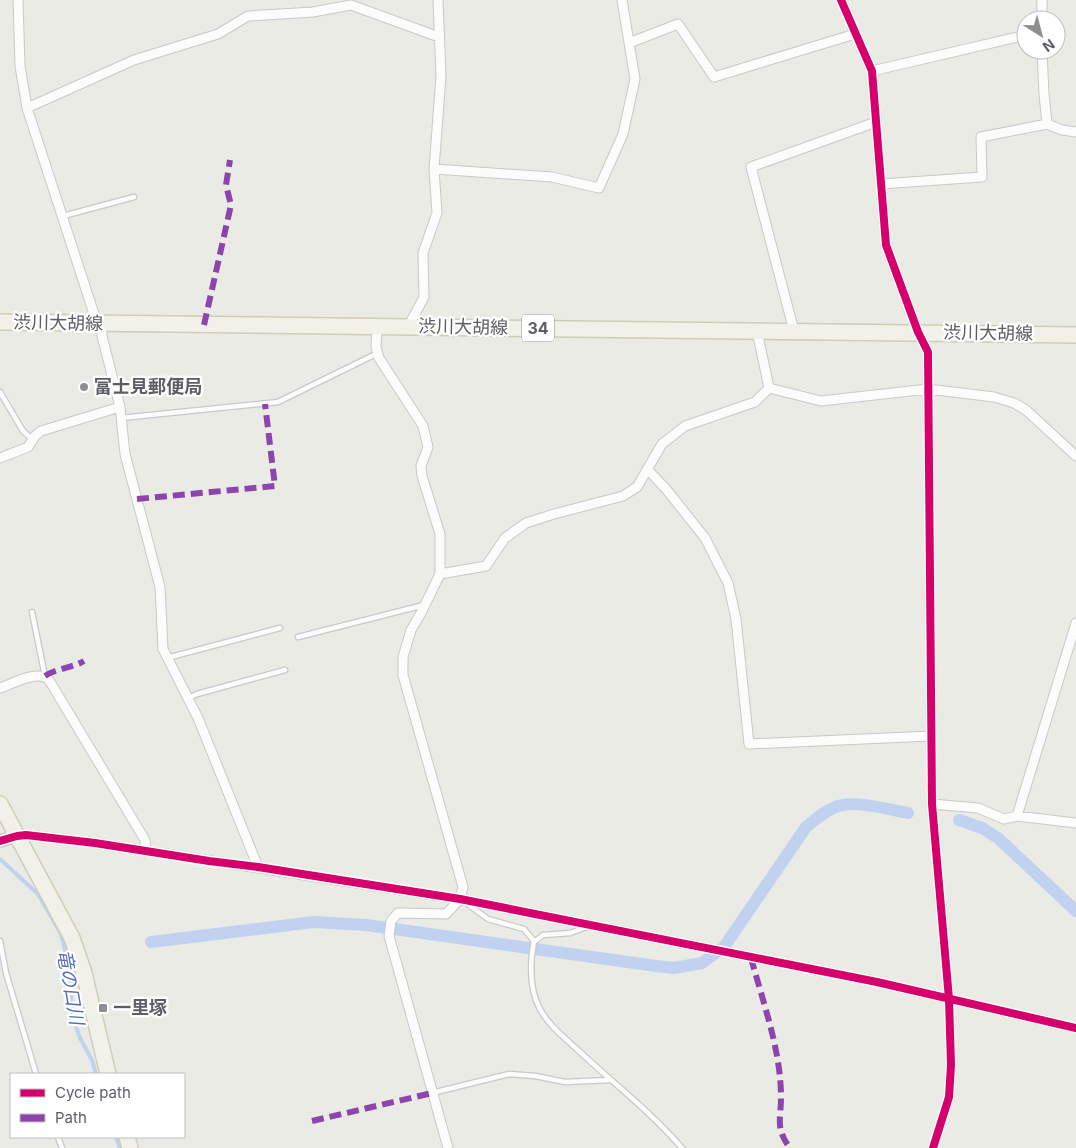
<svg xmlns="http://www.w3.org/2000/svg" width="1076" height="1148" font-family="Inter,'Noto Sans JP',sans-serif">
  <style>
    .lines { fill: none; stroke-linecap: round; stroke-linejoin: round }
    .stream { stroke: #c0d2f0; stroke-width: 4 }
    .canal { stroke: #c0d2f0; stroke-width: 12 }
    .service-casing { stroke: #c8c9c8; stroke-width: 7 }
    .minor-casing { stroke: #c8c9c8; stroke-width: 11 }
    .tertiary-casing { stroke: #c8c9c8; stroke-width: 14 }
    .primary-casing { stroke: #d0cdb7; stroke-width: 18 }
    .service { stroke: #fcfcfb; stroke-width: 4.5 }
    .minor { stroke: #fcfcfb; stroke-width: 9 }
    .tertiary { stroke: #fcfcfb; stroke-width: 11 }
    .primary { stroke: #f1f1e9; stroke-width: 15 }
    .quiet { stroke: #8e44ad; stroke-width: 6; stroke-dasharray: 12 6; stroke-linecap: butt }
    .cycleway-casing { stroke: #fff; stroke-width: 11 }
    .cycleway { stroke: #d6006c; stroke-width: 8 }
    .poi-dot { fill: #8e8f91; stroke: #fff; stroke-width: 2 }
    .labels { text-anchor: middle; stroke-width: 4.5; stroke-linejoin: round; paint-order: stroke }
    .shield { fill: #fff; stroke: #8d8e92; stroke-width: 1 }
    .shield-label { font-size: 16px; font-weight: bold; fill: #5c5e63 }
    .street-label { font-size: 18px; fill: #5c5e63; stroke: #fff }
    .poi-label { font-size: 18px; font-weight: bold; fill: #5c5e63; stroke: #fff; text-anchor: start }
    .water-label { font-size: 19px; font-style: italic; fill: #5370b4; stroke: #fff }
  </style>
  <rect width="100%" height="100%" fill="#ebebe6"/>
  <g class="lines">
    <path class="stream" d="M 0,859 L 38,894 L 61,934 L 67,958 L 73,1018 L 80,1038 L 92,1060 L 96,1074
      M 116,1137 L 120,1148"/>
    <path class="canal" d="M 959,820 L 982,828 L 998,838 L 1076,911
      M 151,942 L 314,922 L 366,925 L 656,966 L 674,968 L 702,963 L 724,947 L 806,827 C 816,819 826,810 838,806 C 856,800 890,810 908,813"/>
    <g class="service-casing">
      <path id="service" d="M 63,216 L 134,197
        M 0,392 L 23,431 L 33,440
        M 121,418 L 278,402 L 378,353
        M 32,612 L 45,676
        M 298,637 L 424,605
        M 167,658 L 280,628
        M 189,698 L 197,694 L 285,670
        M 466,903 L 488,919 L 524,929 L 534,941 C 530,963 529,989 540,1009 C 549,1026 565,1038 579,1051 C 613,1083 651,1112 682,1148
        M 0,941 L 6,973 L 36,1074
        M 534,942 L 543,935 L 570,933 L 589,926
        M 432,1093 L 509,1074 L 535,1076 L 565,1082 L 610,1080
        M 58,1137 L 62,1148"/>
    </g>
    <g class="minor-casing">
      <path id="minor" d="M 18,0 L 20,66 L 27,108 L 94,314 L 95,323
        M 841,0 L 872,71 L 886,245 L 918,332 L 928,352 L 932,804 L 949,999 L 951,1065 L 949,1097 L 933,1148
        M 1042,20 L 1042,0
        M 629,43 L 678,24 L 714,77 L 855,34
        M 1042,50 L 1044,94 L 1047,124 L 1062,130 L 1076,132
        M 872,71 L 1026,35
        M 27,108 L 134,60 L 218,34 L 248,16 L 313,12 L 351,5 L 439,37
        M 434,169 L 552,177 L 599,188 L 623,134 L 635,79 L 622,0
        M 881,184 L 982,177 L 981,137 L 1047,124
        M 102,323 L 102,336 L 120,407 L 125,454 L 160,587 L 163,649 L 198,718 L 258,867
        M 377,327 L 376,347 L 379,358 L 423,426 L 428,447 L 421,466 L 422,476 L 440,534 L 440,574 L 421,613 L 411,630 L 403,657 L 403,675 L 463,887 L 460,899 L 446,914 L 398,913 L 391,921 L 389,936 L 448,1148
        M 408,327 L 424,297 L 423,253 L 437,213 L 434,169 L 441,76 L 438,0
        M 794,331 L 751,167 L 876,122
        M 769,388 L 821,401 L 928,389 L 994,397 L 1014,403 L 1026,410 L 1076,456
        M 0,458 L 28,447 L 35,436 L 41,431 L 120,407
        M 648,470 L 666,489 L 705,538 L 728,583 L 736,619 L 749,744 L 931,736
        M 440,574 L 486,566 L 505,538 L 526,523 L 554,514 L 623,496 L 637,487 L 662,444 L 685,426 L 755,402 L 769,388 L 757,331
        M 0,688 C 13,684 37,669 49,680 L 145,840 L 146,852
        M 932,804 L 978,808 L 1004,819 L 1017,816 L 1076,823
        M 1017,816 L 1076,623
        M 17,836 L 36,836 L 95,843 L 460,899 L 877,982 L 1076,1028"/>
    </g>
    <g class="tertiary-casing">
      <path id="tertiary" d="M 0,841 L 17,836"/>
    </g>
    <g class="primary-casing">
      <path id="primary" d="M 0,322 L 1076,335
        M 0,804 L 72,938 L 84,973 L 108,1074
        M 127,1137 L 130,1148"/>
    </g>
    <use href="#service" class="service"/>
    <use href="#minor" class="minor"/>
    <use href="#tertiary" class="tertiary"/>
    <use href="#primary" class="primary"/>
    <path class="quiet" d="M 204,325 L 231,205 L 226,185 L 230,160
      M 137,499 L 275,486 L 265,404
      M 45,676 C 57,668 72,668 84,661
      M 751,958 C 763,1002 781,1051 781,1097 C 781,1120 775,1128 790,1148
      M 312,1121 L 432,1093"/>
    <g class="cycleway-casing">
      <path id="cycleway" d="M 841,0 L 872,71 L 886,245 L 918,332 L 928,352 L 932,804 L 949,999 L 951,1065 L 949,1097 L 933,1148
        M 0,841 L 17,836 L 26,835 L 95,843 L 209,861 L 258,867 L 460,899 L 877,982 L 1076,1028"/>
    </g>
    <use href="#cycleway" class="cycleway"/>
  </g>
  <g class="poi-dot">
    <circle cx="84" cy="387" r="5"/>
    <rect x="98" y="1003" width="10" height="10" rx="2.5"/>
  </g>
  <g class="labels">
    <rect class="shield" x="522" y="314.5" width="32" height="27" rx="4"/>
    <g class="shield-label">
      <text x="538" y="334">34</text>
    </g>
    <g class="street-label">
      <text transform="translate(58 323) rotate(1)" y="6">渋川大胡線</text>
      <text transform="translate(463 327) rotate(1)" y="6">渋川大胡線</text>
      <text transform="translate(988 333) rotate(1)" y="6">渋川大胡線</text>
    </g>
    <g class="poi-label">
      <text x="94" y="393">富士見郵便局</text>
      <text x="113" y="1014">一里塚</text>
    </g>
    <g class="water-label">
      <text transform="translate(71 987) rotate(80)" y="7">竜の口川</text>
    </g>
  </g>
  <rect x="10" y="1073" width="175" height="65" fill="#ffffff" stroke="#bebfc1"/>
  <rect x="20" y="1089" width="25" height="8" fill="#d6006c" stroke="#bebfc1"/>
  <text x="55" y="1098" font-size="15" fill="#5c5e63">Cycle path</text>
  <rect x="20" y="1114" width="25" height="8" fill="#8e44ad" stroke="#bebfc1"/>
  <text x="55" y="1123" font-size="15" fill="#5c5e63">Path</text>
  <g transform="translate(1041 35) rotate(144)"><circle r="24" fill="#ffffff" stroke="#bebfc1"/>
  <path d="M0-4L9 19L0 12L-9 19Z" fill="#8e8f91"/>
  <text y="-8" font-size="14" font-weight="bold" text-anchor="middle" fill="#5c5e63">N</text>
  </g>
</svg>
